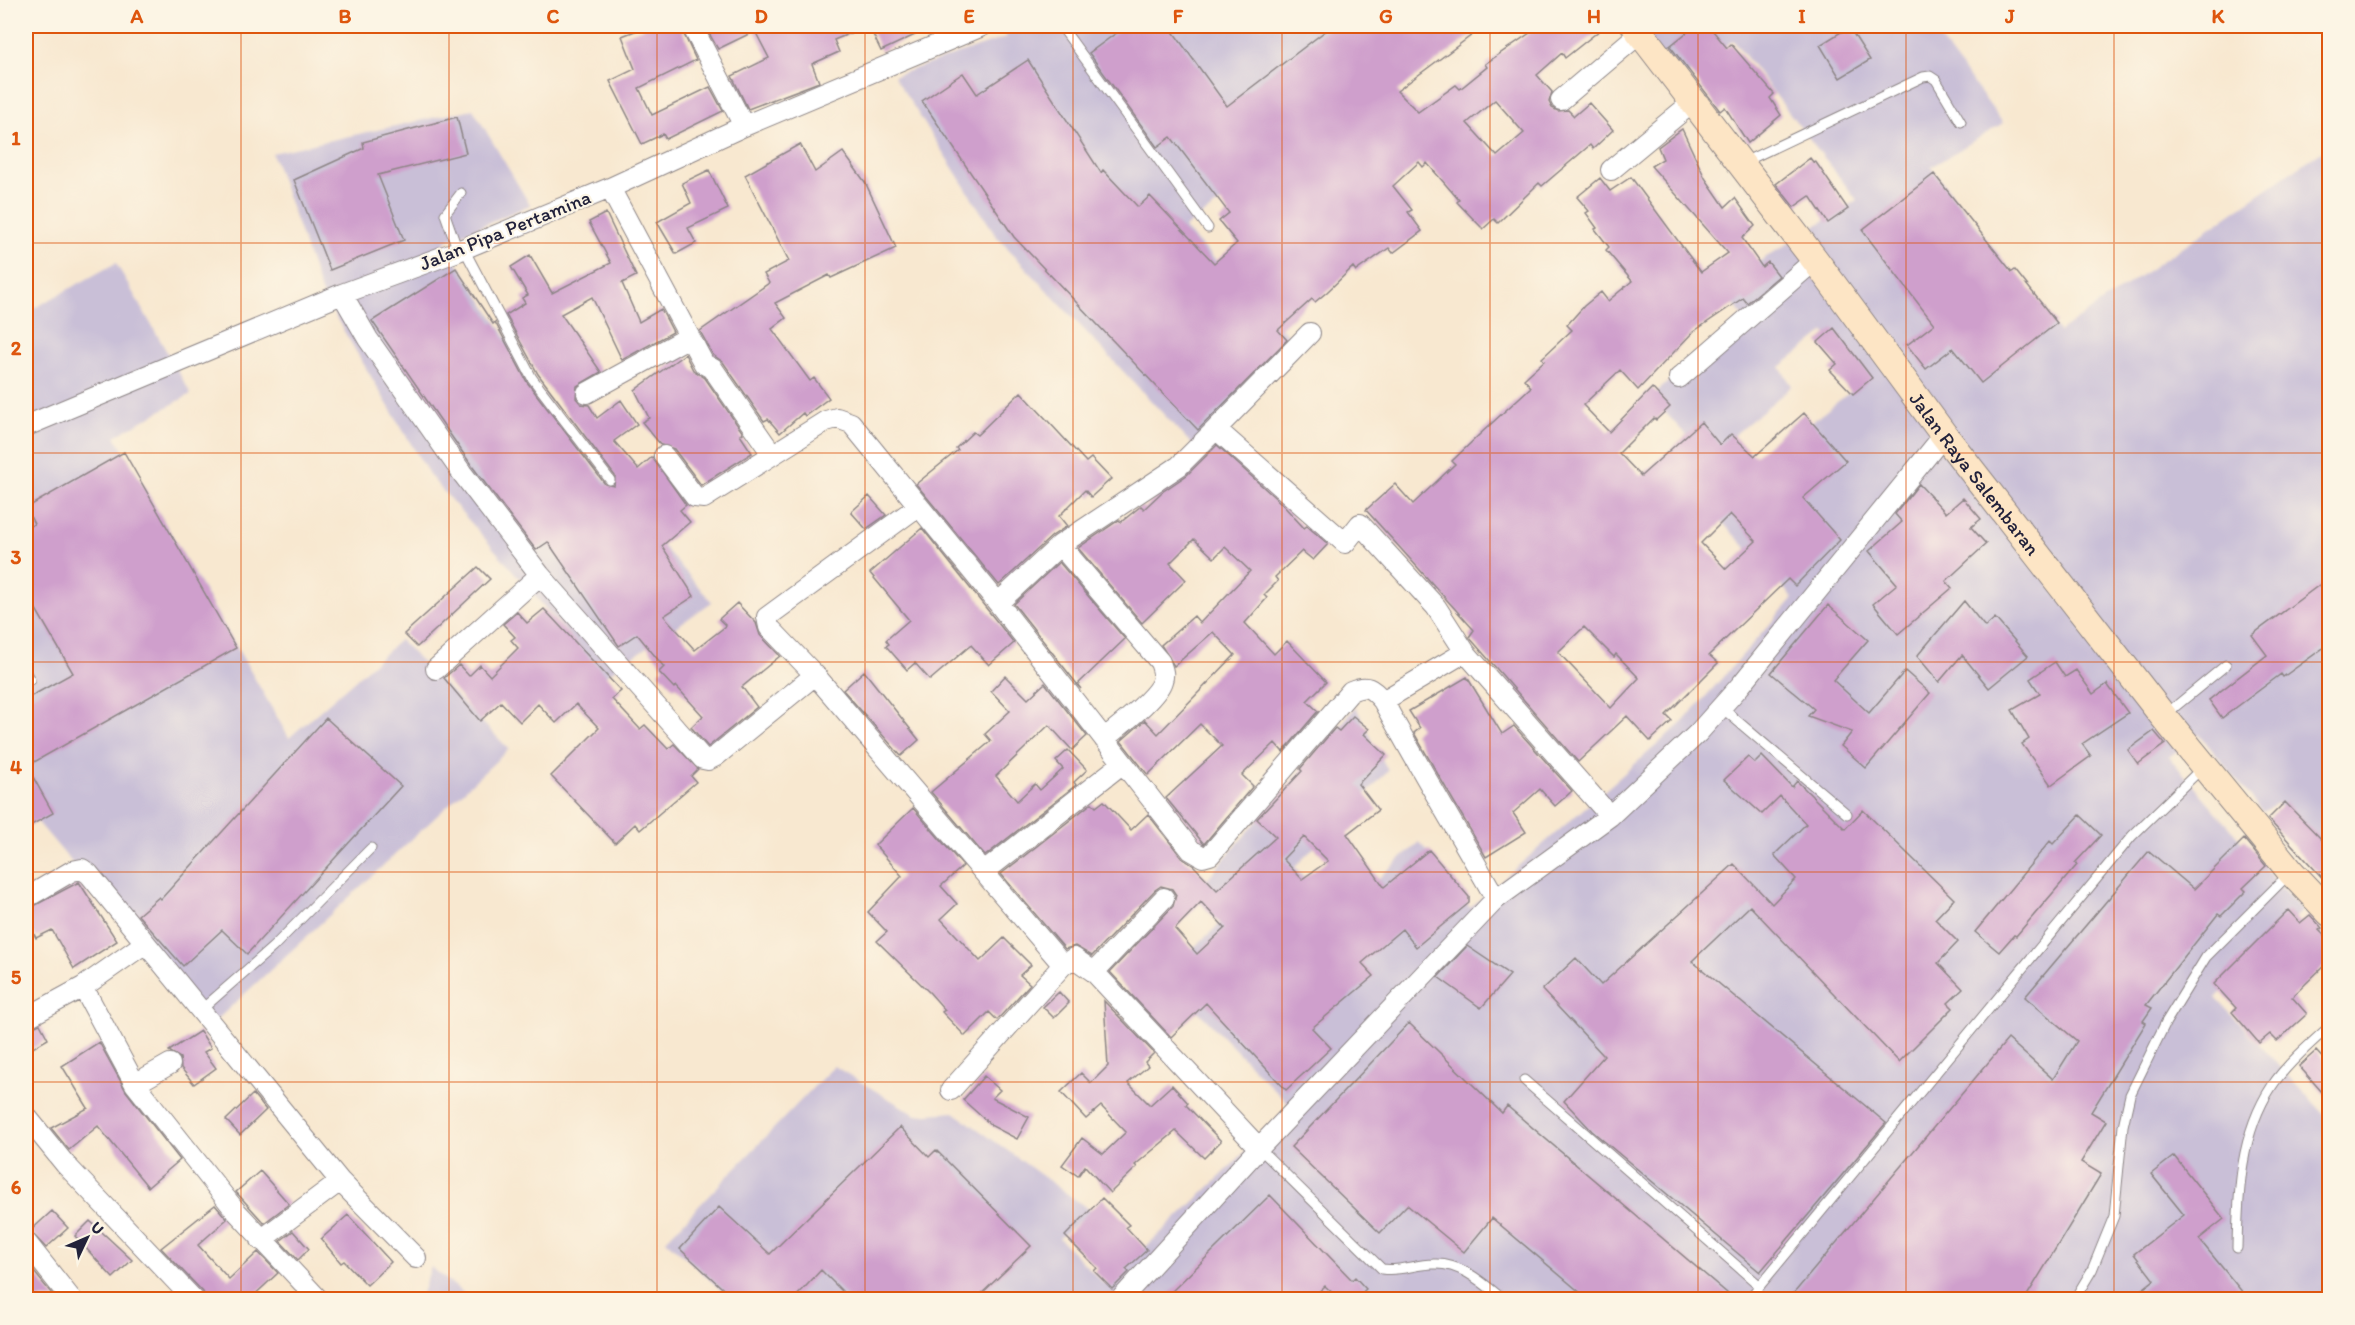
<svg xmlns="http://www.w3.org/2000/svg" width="2355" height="1325" font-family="Itim,sans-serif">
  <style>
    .industrial { fill: #c9bfd7 }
    .building { fill: #cf9fcc; fill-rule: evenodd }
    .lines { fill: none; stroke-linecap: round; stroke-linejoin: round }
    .service-casing { stroke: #8d8586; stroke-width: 11 }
    .minor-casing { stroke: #8d8586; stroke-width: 22 }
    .secondary-casing { stroke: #8d8586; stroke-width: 29 }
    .service { stroke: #fff; stroke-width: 9 }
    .minor { stroke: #fff; stroke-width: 20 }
    .secondary { stroke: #fde5c5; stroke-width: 27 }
    .grid { fill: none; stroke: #de560e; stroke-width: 1.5; stroke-opacity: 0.55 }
    .labels { text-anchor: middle; stroke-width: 4.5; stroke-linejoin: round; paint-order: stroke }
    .street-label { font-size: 20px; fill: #22223b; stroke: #fcf5e5 }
    .neatline { fill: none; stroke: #de560e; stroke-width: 2 }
    .grid-label { font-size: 20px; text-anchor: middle; font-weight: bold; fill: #de560e }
  </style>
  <rect width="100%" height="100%" fill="#fcf5e5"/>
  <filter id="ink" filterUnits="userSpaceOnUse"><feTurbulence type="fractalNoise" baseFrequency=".0167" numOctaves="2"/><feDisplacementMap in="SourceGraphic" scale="12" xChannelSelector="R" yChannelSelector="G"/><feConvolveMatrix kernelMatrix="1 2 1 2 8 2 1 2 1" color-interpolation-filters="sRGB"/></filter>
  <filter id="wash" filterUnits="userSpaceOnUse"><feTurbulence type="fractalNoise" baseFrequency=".008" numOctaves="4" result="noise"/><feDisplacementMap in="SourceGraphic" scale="24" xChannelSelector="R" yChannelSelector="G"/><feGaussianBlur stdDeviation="1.35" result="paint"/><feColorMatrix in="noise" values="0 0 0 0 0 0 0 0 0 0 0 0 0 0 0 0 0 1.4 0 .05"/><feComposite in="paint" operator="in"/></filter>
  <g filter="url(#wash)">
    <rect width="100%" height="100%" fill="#f8e8d0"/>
    <path class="industrial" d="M 999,26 L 1431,26 L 1367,73 L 1381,90 L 1184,228 L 1301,348 L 1199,452 L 997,237 L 894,76 L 1007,37 Z
      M 1632,26 L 1930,26 L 2003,123 L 1931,167 L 2059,332 L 2329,146 L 2329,850 L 2277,804 L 2263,812 L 2199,734 L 2169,757 L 2302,911 L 2216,998 L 2329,1119 L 2329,1299 L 732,1300 L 666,1240 L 834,1066 L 916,1115 L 954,1112 L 1091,1211 L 1059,1238 L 1105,1285 L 1218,1179 L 1290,1106 L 1163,975 L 1220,924 L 1193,895 L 1356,707 L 1388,771 L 1295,867 L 1335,916 L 1420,842 L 1470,908 L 1683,722 L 1793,598 L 1721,521 L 1766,458 L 1864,381 L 1825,332 L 1780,367 L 1792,386 L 1733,436 L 1709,460 L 1651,397 L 1742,316 L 1722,285 L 1857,200 L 1733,40 L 1675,84 Z
      M 473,109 L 530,205 L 444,242 L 583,455 L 712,602 L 605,676 L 430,476 L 322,294 L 272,153 Z
      M 116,263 L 191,394 L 115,436 L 289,738 L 400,640 L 509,749 L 210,1026 L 36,820 L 26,825 L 26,303 L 31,310 Z
      M 431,1267 L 471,1299 L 420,1299 Z"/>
    <g id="blocks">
      <path class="building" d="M 648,26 L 680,26 L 696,60 L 639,88 L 652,115 L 710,87 L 723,111 L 666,139 L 663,134 L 642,144 L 610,81 L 635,69 L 622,36 Z
        M 705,26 L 868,26 L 834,40 L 839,52 L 812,64 L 819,82 L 748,109 L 732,76 L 769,58 L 755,31 L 718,49 Z
        M 869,26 L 934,26 L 881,51 Z
        M 1126,26 L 1169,26 L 1227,106 L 1332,26 L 1484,26 L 1397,91 L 1418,112 L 1456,85 L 1460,89 L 1487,67 L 1485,64 L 1540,26 L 1605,26 L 1565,58 L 1562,53 L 1537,75 L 1552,92 L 1549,102 L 1552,108 L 1558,111 L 1568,110 L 1574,116 L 1589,103 L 1613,130 L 1593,149 L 1590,145 L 1542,186 L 1539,183 L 1498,223 L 1494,219 L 1483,229 L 1457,202 L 1459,200 L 1427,163 L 1423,167 L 1419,162 L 1393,186 L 1412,210 L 1408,212 L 1422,231 L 1393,253 L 1389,248 L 1356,271 L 1353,267 L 1327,292 L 1315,302 L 1312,299 L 1278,330 L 1287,340 L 1198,430 L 1014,237 L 922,101 L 963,73 L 977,94 L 1028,60 L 1101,173 L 1103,170 L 1138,207 L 1150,196 L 1214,263 L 1237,243 L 1219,221 L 1229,213 L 1171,137 L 1157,147 L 1089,53 ZM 1495,100 L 1524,133 L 1497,156 L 1467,123 Z
        M 1695,26 L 1709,26 L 1727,48 L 1731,44 L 1774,94 L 1770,98 L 1781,115 L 1748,143 L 1725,107 L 1720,111 L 1670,46 Z
        M 1849,27 L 1870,60 L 1840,78 L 1820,45 Z
        M 457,117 L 466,153 L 378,175 L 404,240 L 330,270 L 294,180 L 364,148 L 363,142 Z
        M 1682,129 L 1705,178 L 1725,207 L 1735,198 L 1755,226 L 1742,238 L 1762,267 L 1768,262 L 1779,276 L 1747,303 L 1743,298 L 1693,332 L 1638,390 L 1620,370 L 1583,405 L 1609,432 L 1652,388 L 1670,407 L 1656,420 L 1654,418 L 1619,453 L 1641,476 L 1701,422 L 1720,445 L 1731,434 L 1755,456 L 1804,413 L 1846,461 L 1803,498 L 1840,540 L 1795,586 L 1788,579 L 1709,655 L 1718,663 L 1666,715 L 1672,721 L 1650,741 L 1627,716 L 1578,762 L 1469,637 L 1474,630 L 1366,510 L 1395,484 L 1413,504 L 1455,464 L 1452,461 L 1479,435 L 1531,387 L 1524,379 L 1544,361 L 1542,358 L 1572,330 L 1567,325 L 1584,306 L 1601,292 L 1608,301 L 1632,281 L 1606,250 L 1609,247 L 1595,229 L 1597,228 L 1586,213 L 1589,211 L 1577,197 L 1600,178 L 1610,191 L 1631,177 L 1701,272 L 1728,253 L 1651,166 L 1663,159 L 1658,147 ZM 1730,514 L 1756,541 L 1726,569 L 1701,543 ZM 1584,627 L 1614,657 L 1616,654 L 1639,678 L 1611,708 L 1558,652 Z
        M 800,144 L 815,172 L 843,152 L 865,182 L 896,248 L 831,278 L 829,275 L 775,303 L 786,318 L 772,329 L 810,381 L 814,378 L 829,398 L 805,416 L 803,413 L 780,433 L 768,419 L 764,421 L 723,362 L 713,355 L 700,331 L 769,283 L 764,274 L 789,261 L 745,175 Z
        M 1810,158 L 1813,162 L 1815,161 L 1848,209 L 1828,223 L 1810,196 L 1794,207 L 1776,184 Z
        M 709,170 L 728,209 L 688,228 L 696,243 L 676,254 L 657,222 L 691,203 L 682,183 Z
        M 1934,174 L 2012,272 L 2015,270 L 2057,323 L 1981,383 L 1953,348 L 1926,369 L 1907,345 L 1934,324 L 1862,230 Z
        M 606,213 L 636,276 L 622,283 L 639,322 L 661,309 L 673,332 L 622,360 L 592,297 L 561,314 L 601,372 L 577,386 L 576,398 L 581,404 L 589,405 L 597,418 L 621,400 L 637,424 L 614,441 L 638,469 L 652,457 L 686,505 L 680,510 L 690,522 L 662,546 L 694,596 L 664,616 L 695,650 L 726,626 L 719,619 L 737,603 L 756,623 L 760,635 L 780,656 L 742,687 L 757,707 L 708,747 L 691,727 L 703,716 L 676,686 L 674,688 L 659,672 L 664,667 L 637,634 L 619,646 L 548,542 L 536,550 L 472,466 L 372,321 L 456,268 L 493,324 L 495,322 L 527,382 L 605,484 L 614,486 L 615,476 L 538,374 L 506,315 L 525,303 L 522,298 L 528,295 L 511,267 L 530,255 L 552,293 L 611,263 L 589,222 Z
        M 1834,328 L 1872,378 L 1853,394 L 1830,370 L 1837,364 L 1818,342 Z
        M 685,354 L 693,370 L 705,378 L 743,433 L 740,435 L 752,453 L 701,485 L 674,449 L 661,445 L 642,422 L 649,418 L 635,390 Z
        M 1021,392 L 1086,462 L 1091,458 L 1111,479 L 1091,497 L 1085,490 L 1059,516 L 1067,526 L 1052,536 L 999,585 L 916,484 L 958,450 L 956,448 L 973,432 L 977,435 Z
        M 1217,445 L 1281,503 L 1304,528 L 1307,526 L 1328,544 L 1313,560 L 1302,551 L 1275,577 L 1278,581 L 1264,595 L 1267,598 L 1245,623 L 1274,654 L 1287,641 L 1326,682 L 1307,701 L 1318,711 L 1283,752 L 1275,743 L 1242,775 L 1253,786 L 1204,844 L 1166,798 L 1222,746 L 1200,724 L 1148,775 L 1121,741 L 1145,720 L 1158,734 L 1235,655 L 1213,632 L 1174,666 L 1161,645 L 1194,616 L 1200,623 L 1250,571 L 1225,547 L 1214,558 L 1194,539 L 1170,563 L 1186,580 L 1142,623 L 1078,548 L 1119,520 L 1121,522 L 1141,506 L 1144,509 L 1162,492 L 1187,475 Z
        M 124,452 L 236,648 L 27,766 L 53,813 L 26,828 L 26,699 L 73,673 L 26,592 L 26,529 L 34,524 L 26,508 Z
        M 1919,484 L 1946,513 L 1963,498 L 1981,519 L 1971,527 L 1986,544 L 1946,581 L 1952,588 L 1898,634 L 1873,604 L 1897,584 L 1869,551 L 1902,522 L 1895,514 Z
        M 869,496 L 886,515 L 866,529 L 851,512 Z
        M 922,528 L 1014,643 L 989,665 L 971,645 L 930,680 L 915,663 L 907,670 L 886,646 L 889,644 L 886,640 L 909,620 L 870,573 Z
        M 1059,562 L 1125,639 L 1077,685 L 1081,689 L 1014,604 Z
        M 478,567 L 490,579 L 417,647 L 404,634 Z
        M 2330,577 L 2330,643 L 2283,677 L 2281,674 L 2222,718 L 2209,700 L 2267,655 L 2252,635 Z
        M 1964,601 L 1985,627 L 1995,618 L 2028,656 L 1989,688 L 1962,655 L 1939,682 L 1917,656 Z
        M 1828,605 L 1868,640 L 1833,680 L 1869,713 L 1905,671 L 1930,693 L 1866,768 L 1841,746 L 1852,732 L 1808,716 L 1814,709 L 1771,673 Z
        M 544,609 L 621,691 L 612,699 L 640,729 L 645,725 L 668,749 L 674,744 L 698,769 L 691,776 L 696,782 L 640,830 L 635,824 L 615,843 L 551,776 L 599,728 L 576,704 L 556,723 L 538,704 L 520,722 L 501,702 L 480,721 L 444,678 L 459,665 L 469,676 L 480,665 L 490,676 L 518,648 L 511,640 L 515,637 L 503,624 L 517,612 L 527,623 Z
        M 2055,662 L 2065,677 L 2076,670 L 2093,694 L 2107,684 L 2128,713 L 2082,744 L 2091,756 L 2051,785 L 2022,744 L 2029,739 L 2012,710 L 2040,694 L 2030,679 Z
        M 864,671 L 919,740 L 901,756 L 843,690 Z
        M 1005,676 L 1028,699 L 1045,683 L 1087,736 L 1072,750 L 1049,725 L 996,776 L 1017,801 L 1035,784 L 1040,790 L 1063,769 L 1056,761 L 1068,750 L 1087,770 L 1074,782 L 1076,785 L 985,856 L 931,792 L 991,741 L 985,734 L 1010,711 L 991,691 Z
        M 1467,677 L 1502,734 L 1514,726 L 1572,791 L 1555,806 L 1540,789 L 1513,813 L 1526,832 L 1486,857 L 1414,733 L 1420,728 L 1409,711 Z
        M 1353,716 L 1369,729 L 1364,734 L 1386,755 L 1358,784 L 1378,810 L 1347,834 L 1384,887 L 1429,850 L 1469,897 L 1469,903 L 1416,947 L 1402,929 L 1362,963 L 1374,976 L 1312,1028 L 1331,1048 L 1286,1090 L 1206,1003 L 1171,1037 L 1110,972 L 1173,906 L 1176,895 L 1172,889 L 1161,886 L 1155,890 L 1092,956 L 1075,946 L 1065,949 L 1001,874 L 1092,803 L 1096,807 L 1104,801 L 1131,830 L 1148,814 L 1182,858 L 1194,866 L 1217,890 L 1276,837 L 1257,819 L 1302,771 L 1300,769 L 1335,728 L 1339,731 ZM 1304,837 L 1328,861 L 1302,879 L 1283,859 ZM 1201,902 L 1225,928 L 1197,954 L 1175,929 Z
        M 326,718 L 401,786 L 247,954 L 222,930 L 183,966 L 138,915 L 159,897 L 161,899 Z
        M 2154,731 L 2165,744 L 2138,764 L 2128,750 Z
        M 1762,756 L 1792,787 L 1797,781 L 1845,829 L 1863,810 L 1954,899 L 1935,919 L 1958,942 L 1938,963 L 1963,989 L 1948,1003 L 1953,1008 L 1899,1062 L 1750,906 L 1692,961 L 1886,1123 L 1760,1272 L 1592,1131 L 1564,1101 L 1604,1056 L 1542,990 L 1576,958 L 1601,985 L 1734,864 L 1772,904 L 1796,879 L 1774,855 L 1806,824 L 1780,796 L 1762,814 L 1724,780 L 1748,757 L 1755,763 Z
        M 2285,802 L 2330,848 L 2330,886 L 2268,819 Z
        M 913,808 L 963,866 L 941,886 L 957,904 L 941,919 L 980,961 L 1004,938 L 1031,965 L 1020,975 L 1030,984 L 997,1020 L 989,1012 L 965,1036 L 942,1012 L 945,1010 L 930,993 L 877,941 L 887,932 L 868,912 L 902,876 L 875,845 Z
        M 2080,815 L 2101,835 L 2075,863 L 2077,865 L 2016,936 L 2014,935 L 1999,952 L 1975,932 L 2050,841 L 2053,844 Z
        M 2244,839 L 2266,866 L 2243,888 L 2246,891 L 2221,916 L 2218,914 L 2146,1005 L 2152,1008 L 2143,1021 L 2146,1023 L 2091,1112 L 2106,1121 L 2081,1162 L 2101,1174 L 2025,1299 L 1789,1299 L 2008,1039 L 2053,1079 L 2077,1041 L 2025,997 L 2149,851 L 2194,889 Z
        M 79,882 L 117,941 L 74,969 L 52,930 L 36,938 L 26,918 L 26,910 Z
        M 2288,910 L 2300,923 L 2310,915 L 2322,928 L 2319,930 L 2330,941 L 2330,960 L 2292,997 L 2307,1014 L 2277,1041 L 2270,1034 L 2259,1043 L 2232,1012 L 2236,1008 L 2214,984 Z
        M 1467,946 L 1510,975 L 1481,1008 L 1438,977 Z
        M 1059,992 L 1069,1003 L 1054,1018 L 1043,1007 Z
        M 1104,1001 L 1154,1053 L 1145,1062 L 1148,1066 L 1128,1083 L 1150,1105 L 1172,1085 L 1188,1103 L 1186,1105 L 1221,1141 L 1204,1158 L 1176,1131 L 1135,1165 L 1137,1167 L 1110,1193 L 1085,1166 L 1078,1176 L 1062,1165 L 1082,1138 L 1103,1154 L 1126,1132 L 1101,1106 L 1086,1119 L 1061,1092 L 1081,1073 L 1091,1083 L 1108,1066 Z
        M 1409,1023 L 1502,1113 L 1507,1106 L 1734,1299 L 1588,1299 L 1492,1218 L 1464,1252 L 1407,1205 L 1380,1233 L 1291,1147 Z
        M 40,1024 L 48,1039 L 26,1052 L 26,1030 Z
        M 200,1031 L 211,1048 L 204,1052 L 216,1068 L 194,1084 L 181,1068 L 180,1058 L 169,1051 Z
        M 99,1042 L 126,1091 L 180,1160 L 148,1187 L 98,1126 L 69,1150 L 51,1128 L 88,1108 L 62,1066 Z
        M 2316,1051 L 2330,1066 L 2330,1101 L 2299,1066 Z
        M 984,1076 L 1000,1090 L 992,1098 L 1029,1117 L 1017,1139 L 992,1126 L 963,1100 Z
        M 253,1094 L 266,1110 L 240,1135 L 226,1120 Z
        M 900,1127 L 929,1157 L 936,1150 L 1031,1246 L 976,1299 L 850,1299 L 821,1270 L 794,1299 L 734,1299 L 680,1249 L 719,1207 L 770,1254 Z
        M 2174,1156 L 2224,1219 L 2199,1239 L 2248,1299 L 2130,1299 L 2154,1280 L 2134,1254 L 2184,1215 L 2151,1174 Z
        M 260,1171 L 289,1204 L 264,1223 L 236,1192 Z
        M 1270,1195 L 1352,1280 L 1355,1277 L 1366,1289 L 1355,1299 L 1339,1299 L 1325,1286 L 1311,1299 L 1164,1299 Z
        M 1102,1198 L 1129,1225 L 1126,1227 L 1147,1250 L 1126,1269 L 1129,1272 L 1112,1289 L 1094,1271 L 1097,1268 L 1065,1236 Z
        M 215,1205 L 227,1219 L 198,1245 L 229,1279 L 258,1252 L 278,1273 L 250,1299 L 206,1299 L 203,1292 L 161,1248 Z
        M 52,1211 L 68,1228 L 46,1248 L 30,1231 Z
        M 348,1215 L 391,1262 L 367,1285 L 344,1261 L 341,1263 L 321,1239 Z
        M 90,1221 L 132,1260 L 113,1278 L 75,1236 Z
        M 293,1231 L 309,1249 L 298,1260 L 280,1241 Z
        M 26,1262 L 56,1299 L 26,1299 Z"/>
    </g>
  </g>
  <g filter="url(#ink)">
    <use href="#blocks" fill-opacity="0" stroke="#8d8586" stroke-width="1.5"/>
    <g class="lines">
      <g class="service-casing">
        <path id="service" d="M 1061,26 L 1208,228
          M 1744,162 L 1923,77 L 1930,76 L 1936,80 L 1961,122
          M 464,249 L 532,378 L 610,480
          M 458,251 L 445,214 L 461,193
          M 26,673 L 30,680
          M 1721,707 L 1847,814
          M 2165,715 L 2226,665
          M 201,1010 L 273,947 L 371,848
          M 1524,1080 L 1760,1286
          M 1259,1148 L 1382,1269 C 1400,1272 1415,1264 1433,1264 C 1461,1262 1484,1284 1504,1300
          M 2237,1248 C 2238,1193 2240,1134 2272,1086 C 2285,1066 2312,1042 2330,1026
          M 991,1300 L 999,1297 L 1005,1300
          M 1748,1300 L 2132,836 L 2202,768
          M 2074,1300 L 2092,1270 L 2114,1216 L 2123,1126 L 2130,1095 L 2166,1022 L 2206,957 L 2289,874"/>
      </g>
      <g class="minor-casing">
        <path id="minor" d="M 692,26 L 744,126
          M 1561,100 L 1640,33
          M 1611,170 L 1693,102
          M 610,188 L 704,364 L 713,369 L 772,454
          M 342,294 L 368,339 L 462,473 L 540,575 L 703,759 L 708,760 L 716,756 L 815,675 L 769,627 L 767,617 L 917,507
          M 1679,378 L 1815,260
          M 587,393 L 689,337
          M 26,426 L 342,294 L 458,251 L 610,188 L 744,126 L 982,26
          M 1216,429 L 1310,333
          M 664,456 L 695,497 L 704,498 L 826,421 L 837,418 L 851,423 L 998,603 L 1191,850 L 1203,857 L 1210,855 L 1351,691 C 1367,684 1372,688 1383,701 C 1419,768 1458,832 1496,899
          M 1060,545 L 1160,662 C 1162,669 1165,673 1162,681 C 1157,698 1119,726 1104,739
          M 998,603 L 1060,545 L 1179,466 L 1216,429 L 1345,543 L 1360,524 L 1436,607 L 1465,652 L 1610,816
          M 436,669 L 540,575
          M 815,675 L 1063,965 L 1074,958 L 1094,972 L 1259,1148
          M 1383,701 L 1465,652
          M 984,872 L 1123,763
          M 26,898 L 72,871 L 82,869 L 89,874 L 340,1181 L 416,1258
          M 1094,972 L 1164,898
          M 83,987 L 135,1084 L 235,1210 L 319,1300
          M 26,1018 L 83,987 L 144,944
          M 135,1084 L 170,1064
          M 951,1090 L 1063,965
          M 26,1116 L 65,1164 L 194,1300
          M 261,1240 L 340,1181
          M 26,1242 L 72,1300
          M 1120,1300 L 1259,1148 L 1496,899 L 1610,816 L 1698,733 L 1740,686 L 1944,435"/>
      </g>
      <g class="secondary-casing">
        <g id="secondary">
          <path id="s1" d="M 1635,26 L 1815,260 L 1944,435 L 2163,716 L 2291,872 L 2330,913"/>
        </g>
      </g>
      <use href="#service" class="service"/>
      <use href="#minor" class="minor"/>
      <use href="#secondary" class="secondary"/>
    </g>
  </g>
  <path class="grid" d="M 241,26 L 241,1300M 449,26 L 449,1300M 657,26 L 657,1300M 865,26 L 865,1300M 1073,26 L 1073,1300M 1282,26 L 1282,1300M 1490,26 L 1490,1300M 1698,26 L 1698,1300M 1906,26 L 1906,1300M 2114,26 L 2114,1300M 26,243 L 2330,243M 26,453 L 2330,453M 26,662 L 2330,662M 26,872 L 2330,872M 26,1082 L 2330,1082"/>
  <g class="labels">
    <g class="street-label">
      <text transform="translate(505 230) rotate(-22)" y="7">Jalan Pipa Pertamina</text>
      <text dy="7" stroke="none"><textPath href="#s1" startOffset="562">Jalan Raya Salembaran</textPath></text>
    </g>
  </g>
  <rect width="2355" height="1325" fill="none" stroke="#fcf5e5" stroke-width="66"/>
  <g transform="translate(87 1238) rotate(46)" stroke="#fcf5e5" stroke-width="4.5" paint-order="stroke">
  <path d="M0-4.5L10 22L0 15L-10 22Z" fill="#22223b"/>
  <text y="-9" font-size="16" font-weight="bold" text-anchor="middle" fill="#22223b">U</text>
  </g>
  <rect x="33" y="33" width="2289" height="1259" class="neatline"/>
  <g class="grid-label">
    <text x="137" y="23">A</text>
    <text x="345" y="23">B</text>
    <text x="553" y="23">C</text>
    <text x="761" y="23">D</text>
    <text x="969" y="23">E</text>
    <text x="1178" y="23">F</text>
    <text x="1386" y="23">G</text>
    <text x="1594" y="23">H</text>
    <text x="1802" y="23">I</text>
    <text x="2010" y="23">J</text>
    <text x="2218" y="23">K</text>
    <text x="16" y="145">1</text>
    <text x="16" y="355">2</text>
    <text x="16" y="564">3</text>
    <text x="16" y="774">4</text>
    <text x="16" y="984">5</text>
    <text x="16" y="1194">6</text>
  </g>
</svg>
